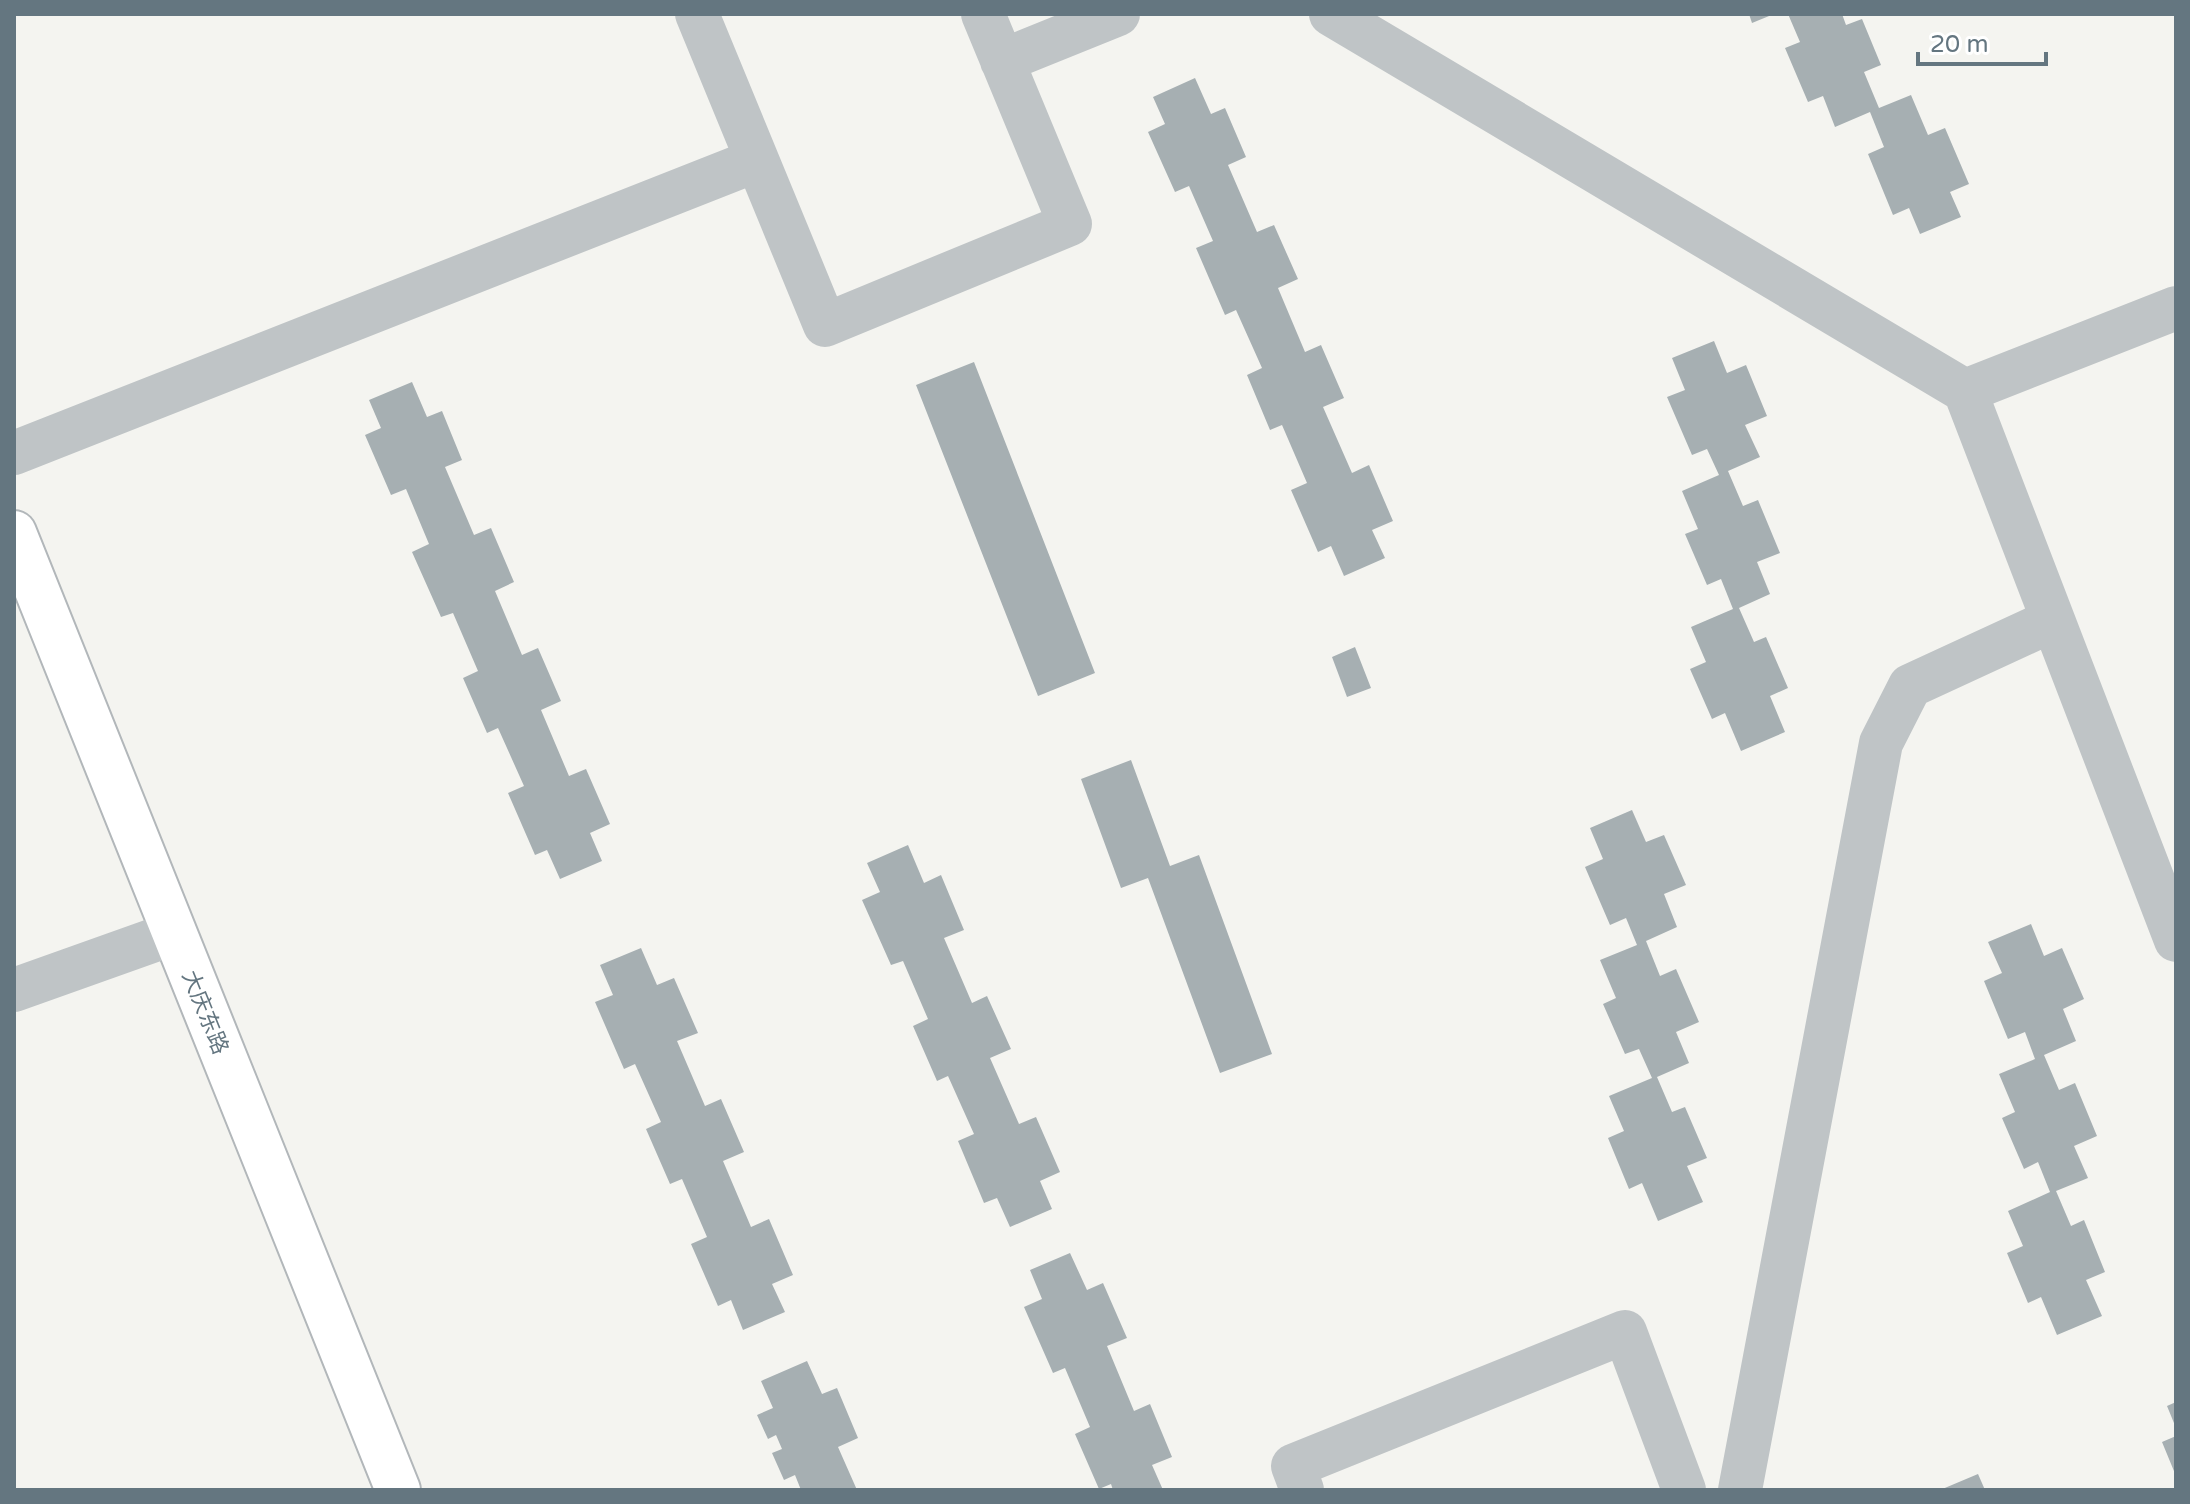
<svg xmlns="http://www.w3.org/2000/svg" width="2190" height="1504" font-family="'Varela Round','Noto Sans SC',sans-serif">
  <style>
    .building { fill: #a6afb2 }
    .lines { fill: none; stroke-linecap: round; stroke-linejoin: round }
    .major-casing { stroke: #b2b7ba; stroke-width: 48 }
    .minor { stroke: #bfc4c6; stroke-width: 44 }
    .major { stroke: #fff; stroke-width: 44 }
    .labels { text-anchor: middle; stroke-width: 8; stroke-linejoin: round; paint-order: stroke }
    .street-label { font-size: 22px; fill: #647680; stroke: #fff }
  </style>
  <rect width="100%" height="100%" fill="#f4f4f0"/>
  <path class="building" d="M 1749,14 L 1774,14 L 1752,23 Z
    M 1788,14 L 1842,14 L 1846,25 L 1862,19 L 1881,65 L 1864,72 L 1879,108 L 1911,95 L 1928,135 L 1945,128 L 1969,184 L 1950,192 L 1961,217 L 1920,234 L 1909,208 L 1893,215 L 1868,154 L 1884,147 L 1870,112 L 1835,127 L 1823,96 L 1808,102 L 1785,48 L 1800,42 Z
    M 1195,78 L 1211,114 L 1225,108 L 1246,157 L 1228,165 L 1257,232 L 1274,225 L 1298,279 L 1278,288 L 1305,352 L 1321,345 L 1344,398 L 1323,407 L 1352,473 L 1369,465 L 1393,521 L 1372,530 L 1385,558 L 1344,576 L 1331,546 L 1318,552 L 1291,490 L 1307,483 L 1282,425 L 1270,430 L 1247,375 L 1262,368 L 1236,310 L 1225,315 L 1196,248 L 1213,241 L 1189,186 L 1175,192 L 1148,132 L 1165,124 L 1153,97 Z
    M 1714,341 L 1727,373 L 1746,365 L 1767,416 L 1745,425 L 1760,457 L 1728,471 L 1743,506 L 1758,500 L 1780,553 L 1757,562 L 1770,594 L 1739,608 L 1754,642 L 1766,637 L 1788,688 L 1770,696 L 1785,732 L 1741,751 L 1725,713 L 1712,719 L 1690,669 L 1706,662 L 1691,627 L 1733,609 L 1721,579 L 1707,585 L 1685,534 L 1698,529 L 1682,491 L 1719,475 L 1707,449 L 1692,455 L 1667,397 L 1685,390 L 1672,358 Z
    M 974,362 L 1095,673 L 1038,696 L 916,385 Z
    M 412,382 L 427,417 L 442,411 L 462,460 L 445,467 L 474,535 L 491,528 L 514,582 L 495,591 L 522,655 L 538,648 L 561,701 L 541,710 L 569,776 L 586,769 L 610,824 L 590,833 L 602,861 L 560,879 L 547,850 L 535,855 L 508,793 L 524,786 L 498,728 L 487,733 L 463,678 L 478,671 L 453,613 L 441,617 L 412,552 L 429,544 L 406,489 L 391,495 L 365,435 L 381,428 L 369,400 Z
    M 1355,647 L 1371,688 L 1347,697 L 1332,657 Z
    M 1131,760 L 1170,866 L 1199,855 L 1272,1054 L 1220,1073 L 1148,878 L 1121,888 L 1081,779 Z
    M 1632,810 L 1646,842 L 1664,835 L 1686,885 L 1664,894 L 1677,927 L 1646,941 L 1660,976 L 1676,969 L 1699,1022 L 1676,1032 L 1689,1063 L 1657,1077 L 1672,1112 L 1685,1107 L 1707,1158 L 1687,1166 L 1703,1202 L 1658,1221 L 1642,1183 L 1629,1189 L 1608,1138 L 1624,1131 L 1609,1096 L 1652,1078 L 1639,1049 L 1625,1054 L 1603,1004 L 1616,998 L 1600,960 L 1637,945 L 1626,918 L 1610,925 L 1585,867 L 1603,859 L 1590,828 Z
    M 908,845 L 924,883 L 941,875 L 964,930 L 944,938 L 972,1003 L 987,996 L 1011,1049 L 990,1058 L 1019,1124 L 1036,1117 L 1060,1172 L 1040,1181 L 1052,1209 L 1010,1227 L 997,1198 L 984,1203 L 958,1141 L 974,1134 L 948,1076 L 937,1081 L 913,1026 L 928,1019 L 903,961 L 891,965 L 862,900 L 880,892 L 867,863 Z
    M 2031,924 L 2044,956 L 2062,948 L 2084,999 L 2063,1009 L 2076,1041 L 2044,1055 L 2059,1090 L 2075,1083 L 2097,1136 L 2074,1146 L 2088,1178 L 2056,1191 L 2071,1226 L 2084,1220 L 2105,1272 L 2086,1280 L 2102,1316 L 2057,1335 L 2041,1297 L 2028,1303 L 2007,1253 L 2023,1246 L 2008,1211 L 2050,1192 L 2038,1162 L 2024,1169 L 2002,1118 L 2015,1112 L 1999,1074 L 2035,1059 L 2025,1032 L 2008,1039 L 1984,981 L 2002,973 L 1988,942 Z
    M 641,948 L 657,985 L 674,978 L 698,1033 L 677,1041 L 705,1106 L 721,1099 L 744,1152 L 723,1161 L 751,1227 L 769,1219 L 793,1275 L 772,1284 L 785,1312 L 743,1330 L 731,1300 L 718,1306 L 691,1244 L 707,1237 L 682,1179 L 670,1184 L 646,1129 L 661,1122 L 635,1064 L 624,1069 L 595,1002 L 613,995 L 600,965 Z
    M 1070,1253 L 1087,1290 L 1103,1283 L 1127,1338 L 1107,1346 L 1134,1411 L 1150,1404 L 1172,1457 L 1152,1465 L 1163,1490 L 1113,1490 L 1111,1484 L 1099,1489 L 1075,1434 L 1090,1427 L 1065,1368 L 1053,1373 L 1024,1307 L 1042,1299 L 1030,1270 Z
    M 807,1361 L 822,1394 L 837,1388 L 858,1438 L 838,1447 L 857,1490 L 801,1490 L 795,1475 L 784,1480 L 772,1453 L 782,1449 L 776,1435 L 768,1439 L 757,1415 L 773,1408 L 761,1381 Z
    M 2176,1402 L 2176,1428 L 2167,1406 Z
    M 2176,1436 L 2176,1476 L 2162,1442 Z
    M 1978,1474 L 1985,1490 L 1940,1490 Z"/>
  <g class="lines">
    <g class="major-casing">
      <path id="major" d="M 14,533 L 398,1490"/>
    </g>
    <path class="minor" d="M 697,14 L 825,325 L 1070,224 L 983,14
      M 1331,14 L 1965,391 L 2176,940
      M 1002,61 L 1118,14
      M 1965,391 L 2176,308
      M 14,453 L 757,160
      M 14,990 L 174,933
      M 1302,1490 L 1293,1466 L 1625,1332 L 1684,1490
      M 1740,1490 L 1881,743 L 1910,686 L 2053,620"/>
    <use href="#major" class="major"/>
  </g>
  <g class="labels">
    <g class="street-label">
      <text transform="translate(206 1012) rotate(68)" y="8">大庆东路</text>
    </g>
  </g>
  <rect width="2190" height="1504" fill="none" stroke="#647680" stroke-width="32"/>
  <path d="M1918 52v12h128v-12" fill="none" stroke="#647680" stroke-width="4"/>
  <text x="1930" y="52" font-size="24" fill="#647680" stroke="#ffffff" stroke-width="6" paint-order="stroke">20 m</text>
</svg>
